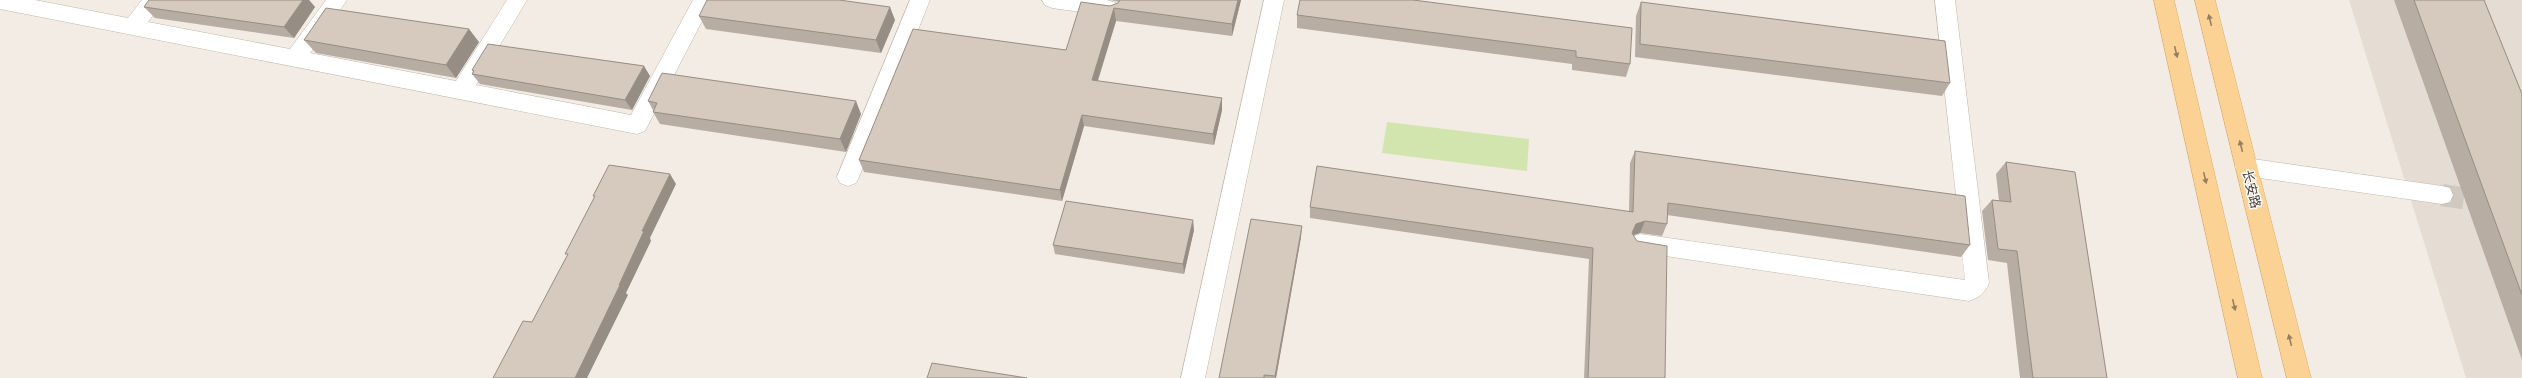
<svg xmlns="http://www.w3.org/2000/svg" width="2522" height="378" font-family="'Noto Sans','Noto Sans SC',sans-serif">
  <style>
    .residential { fill: #e5ddd3 }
    .green { fill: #d3e5ae }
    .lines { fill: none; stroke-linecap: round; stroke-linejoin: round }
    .minor-tunnel { stroke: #cfc9c1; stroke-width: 22; stroke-dasharray: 22 11; stroke-linecap: butt }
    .minor-casing { stroke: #c0b6aa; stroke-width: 1 }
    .major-casing { stroke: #dfac65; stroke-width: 1 }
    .minor { fill: #fff; fill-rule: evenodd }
    .major { fill: #fbd194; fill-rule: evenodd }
    .wall { fill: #b8ada3 }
    .shaded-wall { fill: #968d84 }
    .building { fill: #d6c9bd; stroke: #968d84 }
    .oneway { fill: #967f5f }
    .labels { text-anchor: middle; stroke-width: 3; stroke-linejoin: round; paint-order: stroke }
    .street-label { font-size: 13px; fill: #443c34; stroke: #fff }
  </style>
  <rect width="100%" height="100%" fill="#f2ece4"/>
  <path class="residential" d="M 2349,0 L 2522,0 L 2522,378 L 2466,378 Z"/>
  <path class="green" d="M 1387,122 L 1529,139 L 1527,171 L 1382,153 Z"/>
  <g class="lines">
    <path class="minor-tunnel" d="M 2442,195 L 2522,207"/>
    <g class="minor-casing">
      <path id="minor" d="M 0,0 L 35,0 L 128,18 L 142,0 L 164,0 L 148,22 L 290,49 L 326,0 L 347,0 L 310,53 L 456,81 L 507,0 L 527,0 L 476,85 L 631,115 L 693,0 L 713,0 L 645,131 L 637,134 L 0,9 Z
        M 910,0 L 930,0 L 859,177 L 856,183 L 848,186 L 840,183 L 837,177 Z
        M 1042,0 L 1107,0 L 1116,3 L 1119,8 L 1116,13 L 1109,16 L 1052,8 L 1045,5 Z
        M 1264,0 L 1284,0 L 1205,378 L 1181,378 Z
        M 1935,0 L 1955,0 L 1989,283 C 1985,293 1979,298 1969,301 L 1632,251 L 1629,244 L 1632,237 L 1640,234 L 1965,280 Z
        M 2246,158 L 2442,186 L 2450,188 L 2453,195 L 2450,202 L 2442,204 L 2246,176 L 2238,173 L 2235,167 L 2238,161 Z"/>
    </g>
    <g class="major-casing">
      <path id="major" d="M 2154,0 L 2174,0 L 2262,378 L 2238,378 Z
        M 2195,0 L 2215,0 L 2311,378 L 2287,378 Z"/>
    </g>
    <use href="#minor" class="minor"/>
    <use href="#major" class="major"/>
  </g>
  <path class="wall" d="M 149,0 L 309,0 L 315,7 L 294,38 L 155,18 L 144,7 Z
    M 1110,0 L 1241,0 L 1232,36 L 1116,21 L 1098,81 L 1222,98 L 1222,110 L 1214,145 L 1084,126 L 1062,201 L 864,172 L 859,160 L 1066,50 L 1119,2 Z
    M 1413,0 L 1630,64 L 1626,77 L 1572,70 L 1572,64 L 1297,28 L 1297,15 Z
    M 2394,0 L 2484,0 L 2522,94 L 2522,360 Z
    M 1641,2 L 1950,83 L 1942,96 L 1635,57 L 1636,16 Z
    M 699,16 L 895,20 L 881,53 L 706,29 Z
    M 304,40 L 479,42 L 456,78 L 316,53 Z
    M 472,70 L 650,76 L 632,110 L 480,84 L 472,74 L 473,72 Z
    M 648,101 L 861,114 L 846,152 L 660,124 L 653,112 L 653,110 Z
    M 1635,151 L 1970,245 L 1961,257 L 1667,215 L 1667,224 L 1662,236 L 1640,233 L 1633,235 L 1665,378 L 1584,378 L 1589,259 L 1310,218 L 1310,207 L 1629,212 L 1630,163 Z
    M 2006,162 L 2107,378 L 2020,378 L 2007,263 L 1988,260 L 1982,211 L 1992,200 L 1999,201 L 1996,174 Z
    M 1194,230 L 1184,274 L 1055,254 L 1053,245 Z
    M 1301,237 L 1276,378 L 1219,378 Z"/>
  <path class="shaded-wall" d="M 303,0 L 309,0 L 315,7 L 294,38 L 284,27 Z
    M 1238,0 L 1241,0 L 1232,36 L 1232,24 Z
    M 890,7 L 895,20 L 881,53 L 876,40 Z
    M 1114,8 L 1116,21 L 1094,92 L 1092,80 Z
    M 469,29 L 479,42 L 456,78 L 446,65 Z
    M 644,66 L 650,76 L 632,110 L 625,100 Z
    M 1222,98 L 1222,110 L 1214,145 L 1213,134 Z
    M 856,101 L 861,114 L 846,152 L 840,139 Z
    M 1082,115 L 1084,126 L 1062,201 L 1060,190 Z
    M 670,174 L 676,184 L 650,238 L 651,241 L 626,293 L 628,295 L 587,378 L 575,378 L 619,285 L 642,231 Z
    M 1193,220 L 1194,230 L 1184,274 L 1183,264 Z
    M 1645,221 L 1640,233 L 1631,236 L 1636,224 Z
    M 1302,226 L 1301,237 L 1276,378 L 1275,378 Z"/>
  <path class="building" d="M 149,0 L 303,0 L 284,27 L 144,7 Z
    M 707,0 L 839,0 L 890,7 L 876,40 L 699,16 Z
    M 1120,0 L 1238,0 L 1232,24 L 1114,8 L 1092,80 L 1222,98 L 1213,134 L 1082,115 L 1060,190 L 859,160 L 913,29 L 1066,50 L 1081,2 L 1110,6 L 1118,3 Z
    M 1300,0 L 1413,0 L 1632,28 L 1630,64 L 1576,57 L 1576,51 L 1297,15 Z
    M 2414,0 L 2484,0 L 2522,94 L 2522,295 Z
    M 1641,2 L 1945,41 L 1950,83 L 1640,44 Z
    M 326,8 L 469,29 L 446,65 L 304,40 Z
    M 488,44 L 644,66 L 625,100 L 472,74 L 474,71 L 472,70 Z
    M 662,73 L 856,101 L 840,139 L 653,112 L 657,103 L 648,101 Z
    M 1635,151 L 1965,196 L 1970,245 L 1668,203 L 1667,224 L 1645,221 L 1636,224 L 1632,233 L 1637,241 L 1667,246 L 1665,378 L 1588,378 L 1593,248 L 1310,207 L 1317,166 L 1633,212 Z
    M 2006,162 L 2075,172 L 2107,378 L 2033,378 L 2017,251 L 1998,249 L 1992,200 L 2011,202 Z
    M 609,165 L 670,174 L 642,231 L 644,231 L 619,285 L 620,285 L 575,378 L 493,378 L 523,321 L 532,322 L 568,254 L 565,254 L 595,196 L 593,196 Z
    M 1066,201 L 1193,220 L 1183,264 L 1053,245 Z
    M 1251,219 L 1302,226 L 1275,376 L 1264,375 L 1264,378 L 1219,378 Z
    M 932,363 L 1027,378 L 927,378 Z"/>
  <defs><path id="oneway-solid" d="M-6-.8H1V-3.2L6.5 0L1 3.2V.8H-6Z"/></defs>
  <g class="oneway">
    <use href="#oneway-solid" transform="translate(2210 20) rotate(-104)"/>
    <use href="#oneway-solid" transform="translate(2176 52) rotate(77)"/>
    <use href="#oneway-solid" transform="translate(2241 146) rotate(-104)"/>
    <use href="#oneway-solid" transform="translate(2205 178) rotate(77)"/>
    <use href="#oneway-solid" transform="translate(2234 305) rotate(77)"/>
    <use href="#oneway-solid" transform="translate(2290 340) rotate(-104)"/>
  </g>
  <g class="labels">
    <g class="street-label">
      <text transform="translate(2252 189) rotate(76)" y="5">长安路</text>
    </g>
  </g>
</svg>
